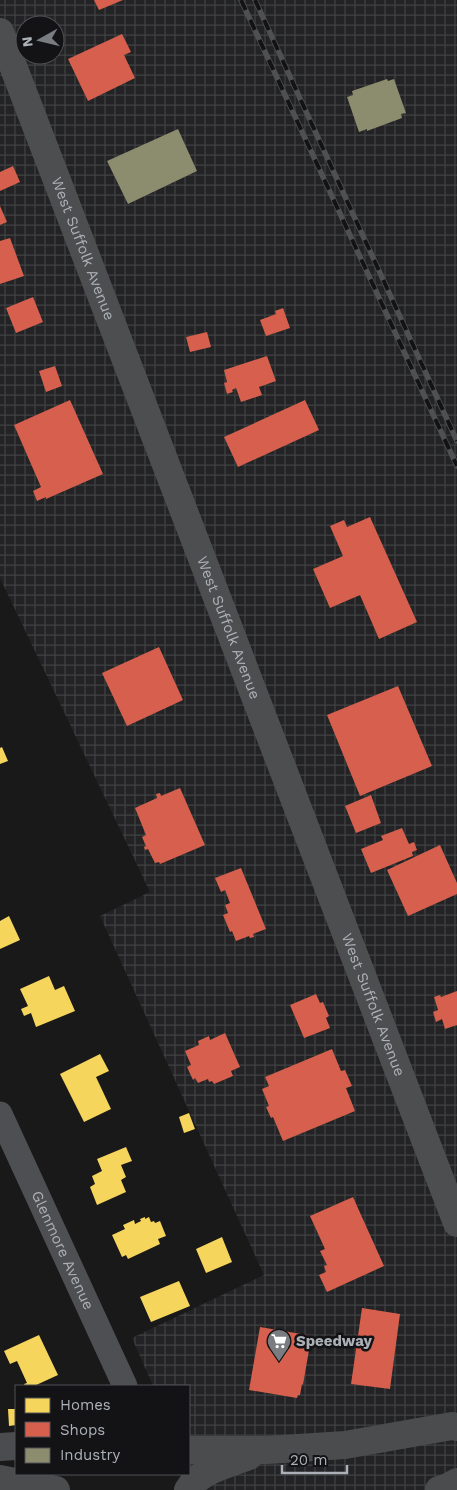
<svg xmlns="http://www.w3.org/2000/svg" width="457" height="1490" font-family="'Work Sans',sans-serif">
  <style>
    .industrial { fill: url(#industrial-grid); fill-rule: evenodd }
    .homes { fill: #f6d55c }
    .shops { fill: #d6604d }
    .industry { fill: #8c8c6e }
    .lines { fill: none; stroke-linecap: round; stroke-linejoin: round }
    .street { stroke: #4e4f52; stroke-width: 25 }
    .secondary { stroke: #4d4e4f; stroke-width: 28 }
    .primary { stroke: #4b4c4e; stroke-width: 28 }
    .rail-casing { stroke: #4e5052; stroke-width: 5.5 }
    .rail { stroke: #131315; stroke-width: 4; stroke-dasharray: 11; stroke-linecap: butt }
    .labels { text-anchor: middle; stroke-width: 5; stroke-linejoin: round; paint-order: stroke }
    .street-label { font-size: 15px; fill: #acb1b8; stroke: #131315 }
    .poi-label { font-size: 15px; font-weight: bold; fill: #acb1b8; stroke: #131315; text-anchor: start }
  </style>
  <defs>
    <pattern id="industrial-grid" width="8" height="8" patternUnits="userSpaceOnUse" patternTransform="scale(1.25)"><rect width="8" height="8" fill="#232325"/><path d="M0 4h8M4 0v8" fill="none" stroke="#404143"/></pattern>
  </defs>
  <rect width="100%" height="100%" fill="#191919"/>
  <path class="industrial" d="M 0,0 L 457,0 L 457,1490 L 199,1490 L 189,1468 L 189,1386 L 153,1386 L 132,1338 L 264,1275 L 100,916 L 150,892 L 0,578 ZM 25,25 L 55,25 L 55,55 L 25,55 Z"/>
  <path class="homes" d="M 2,747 L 8,761 L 0,764 L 0,748 Z
    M 9,916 L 20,940 L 0,949 L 0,921 Z
    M 49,976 L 55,990 L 64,986 L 75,1011 L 36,1027 L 31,1013 L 24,1016 L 21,1009 L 28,1006 L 20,989 Z
    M 100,1054 L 109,1071 L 96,1077 L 111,1109 L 84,1122 L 60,1074 Z
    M 189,1113 L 195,1129 L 184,1133 L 179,1117 Z
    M 126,1147 L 132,1161 L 121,1165 L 126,1177 L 121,1180 L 126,1192 L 97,1205 L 90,1187 L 95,1184 L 92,1176 L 102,1171 L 97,1159 Z
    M 145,1217 L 145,1219 L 149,1217 L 151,1222 L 154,1221 L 155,1223 L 160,1221 L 166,1236 L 158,1239 L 160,1244 L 128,1259 L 126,1255 L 122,1257 L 112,1235 L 125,1229 L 123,1225 L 134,1220 L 135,1224 L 141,1221 L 140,1219 Z
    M 222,1237 L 232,1262 L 206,1273 L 196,1249 Z
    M 179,1281 L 190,1306 L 151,1322 L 140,1297 Z
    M 39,1335 L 58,1375 L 34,1386 L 25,1386 L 24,1384 L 27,1383 L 17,1361 L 10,1364 L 4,1351 Z
    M 8,1409 L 16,1409 L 16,1425 L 9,1426 Z"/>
  <path class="shops" d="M 94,0 L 123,0 L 99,10 Z
    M 122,34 L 131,52 L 124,55 L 135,78 L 88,101 L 68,59 Z
    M 13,166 L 20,182 L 0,191 L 0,172 Z
    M 0,206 L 7,222 L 0,225 Z
    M 10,238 L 24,276 L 0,284 L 0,241 Z
    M 33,297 L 43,322 L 16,333 L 6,308 Z
    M 283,308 L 290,328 L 266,336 L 260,320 L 276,314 L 275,311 Z
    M 207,332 L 211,347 L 190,352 L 186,337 Z
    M 267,356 L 276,381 L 259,387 L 262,395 L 241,402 L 236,388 L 232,390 L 233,392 L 227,394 L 224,383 L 227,382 L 224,370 Z
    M 55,366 L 62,386 L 46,392 L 39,371 Z
    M 70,400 L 103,474 L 46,499 L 46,497 L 37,501 L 33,491 L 41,487 L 14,425 Z
    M 305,400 L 319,430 L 238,467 L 224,437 Z
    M 370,517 L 417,622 L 379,639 L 360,595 L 330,608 L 313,569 L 343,556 L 330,526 L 344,520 L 347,527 Z
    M 159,647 L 183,700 L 127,726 L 102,673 Z
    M 398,686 L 432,766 L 360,796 L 327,715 Z
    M 180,788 L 205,845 L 160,864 L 159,862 L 155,863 L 148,849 L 145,850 L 144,847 L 146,846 L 142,837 L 146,835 L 135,808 L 157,798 L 156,794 L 160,793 L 161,796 Z
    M 371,795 L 381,823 L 356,833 L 345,806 Z
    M 402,828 L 409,844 L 414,842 L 417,850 L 412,852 L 413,856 L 371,873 L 361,849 L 383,840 L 381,836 Z
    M 440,845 L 457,883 L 457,894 L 408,916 L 387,870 Z
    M 241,868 L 266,929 L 253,934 L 254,937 L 250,938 L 249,936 L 236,941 L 232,931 L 230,932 L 223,915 L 228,913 L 225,905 L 230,903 L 225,890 L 221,892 L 215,878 Z
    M 457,991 L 457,1025 L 445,1029 L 442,1019 L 436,1022 L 433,1012 L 438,1010 L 434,997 L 440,995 L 441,997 Z
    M 316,994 L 320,1003 L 323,1002 L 329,1016 L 326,1018 L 330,1028 L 304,1038 L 290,1005 Z
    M 225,1033 L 240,1067 L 231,1071 L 233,1076 L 214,1084 L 212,1081 L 209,1082 L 208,1079 L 198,1083 L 195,1078 L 193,1080 L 187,1067 L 191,1065 L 185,1051 L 199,1045 L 198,1041 L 209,1036 L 210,1040 Z
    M 332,1049 L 341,1071 L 345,1070 L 352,1086 L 346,1088 L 355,1111 L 283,1141 L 273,1117 L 271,1118 L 266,1107 L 269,1106 L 262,1089 L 269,1086 L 265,1077 Z
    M 353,1197 L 384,1266 L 327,1292 L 319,1275 L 326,1272 L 324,1266 L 327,1265 L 320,1251 L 325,1249 L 310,1216 Z
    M 362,1308 L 400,1314 L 390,1389 L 351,1384 Z
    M 260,1327 L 307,1335 L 307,1338 L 309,1338 L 307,1349 L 309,1350 L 303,1385 L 302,1384 L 300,1395 L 298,1395 L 297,1398 L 249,1390 Z"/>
  <path class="industry" d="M 387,79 L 388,81 L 394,79 L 406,113 L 401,114 L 402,118 L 367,131 L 367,129 L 359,132 L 347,97 L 353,95 L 352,91 Z
    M 178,129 L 197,171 L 128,204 L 107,161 Z"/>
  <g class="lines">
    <path class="street" id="s1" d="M 0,1114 L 125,1386"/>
    <path class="secondary" id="s2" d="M 0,32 L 457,1223"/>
    <path class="primary" d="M 0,1447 L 16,1446
      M 189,1450 L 267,1450 L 345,1445 L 452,1426 L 457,1427
      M 0,1479 L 56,1490
      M 188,1490 C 199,1470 229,1464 249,1456
      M 439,1490 L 446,1488 L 457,1482"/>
    <g class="rail-casing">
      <path id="rail" d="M 241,0 L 457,466
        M 255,0 L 457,441"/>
    </g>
    <use href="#rail" class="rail"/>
  </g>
  <defs>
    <g id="supermarket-pin" transform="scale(1.25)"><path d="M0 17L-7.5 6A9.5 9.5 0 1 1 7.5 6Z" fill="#797c80" stroke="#131315"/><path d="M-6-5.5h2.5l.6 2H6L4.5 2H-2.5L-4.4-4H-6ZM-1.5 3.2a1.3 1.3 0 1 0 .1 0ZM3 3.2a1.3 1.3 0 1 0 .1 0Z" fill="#fff"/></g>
  </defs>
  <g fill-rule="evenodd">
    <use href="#supermarket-pin" x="279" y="1341"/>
  </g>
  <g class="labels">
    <g class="street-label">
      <text dy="5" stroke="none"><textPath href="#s2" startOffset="232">West Suffolk Avenue</textPath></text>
      <text dy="5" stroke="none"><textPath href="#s2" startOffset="638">West Suffolk Avenue</textPath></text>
      <text dy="5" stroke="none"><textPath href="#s2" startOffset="1042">West Suffolk Avenue</textPath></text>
      <text dy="5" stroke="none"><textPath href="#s1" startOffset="150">Glenmore Avenue</textPath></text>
    </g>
    <g class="poi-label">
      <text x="296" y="1346">Speedway</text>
    </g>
  </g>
  <rect x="15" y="1385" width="175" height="90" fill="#131315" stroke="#505256"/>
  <rect x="25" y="1398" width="25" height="15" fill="#f6d55c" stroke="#505256"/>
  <text x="60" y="1410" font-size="15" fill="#acb1b8">Homes</text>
  <rect x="25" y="1422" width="25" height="15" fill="#d6604d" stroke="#505256"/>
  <text x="60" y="1435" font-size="15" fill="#acb1b8">Shops</text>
  <rect x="25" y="1448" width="25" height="15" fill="#8c8c6e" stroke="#505256"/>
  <text x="60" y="1460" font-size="15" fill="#acb1b8">Industry</text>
  <g transform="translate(40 40) rotate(262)"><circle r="24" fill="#131315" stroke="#505256"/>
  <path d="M0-4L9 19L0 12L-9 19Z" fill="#797c80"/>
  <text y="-8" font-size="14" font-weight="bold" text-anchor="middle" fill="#acb1b8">N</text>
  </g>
  <path d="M282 1465v8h65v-8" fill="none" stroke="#acb1b8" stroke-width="2.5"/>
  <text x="290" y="1465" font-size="15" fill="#acb1b8" stroke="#131315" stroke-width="4" paint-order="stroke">20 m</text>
</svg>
